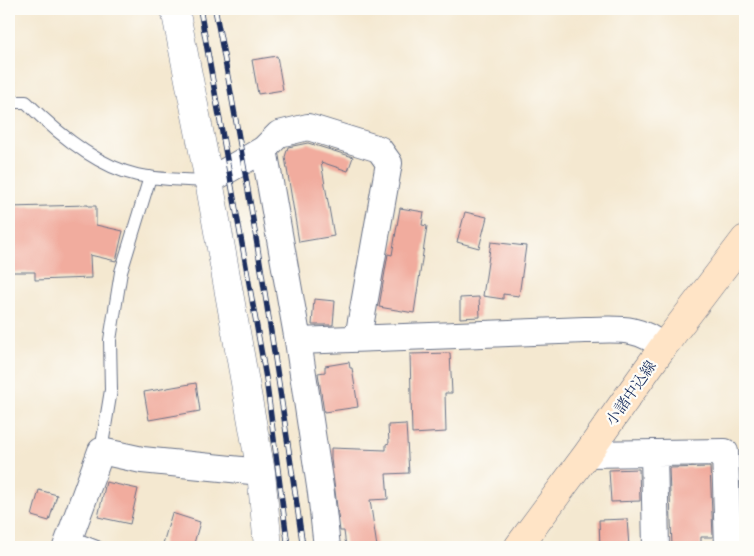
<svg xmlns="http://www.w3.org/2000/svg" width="754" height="556" font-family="Vollkorn,'Noto Serif JP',serif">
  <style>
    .building { fill: #f1ac9e }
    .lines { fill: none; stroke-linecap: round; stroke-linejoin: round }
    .service-casing { stroke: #677086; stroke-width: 14 }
    .minor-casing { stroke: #677086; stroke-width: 28 }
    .tertiary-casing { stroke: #677086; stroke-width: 29 }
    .secondary-casing { stroke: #677086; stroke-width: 29 }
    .service { stroke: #fff; stroke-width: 12 }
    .minor { stroke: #fff; stroke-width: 26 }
    .tertiary { stroke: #fff; stroke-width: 28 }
    .secondary { stroke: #ffe4c6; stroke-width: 28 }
    .rail-casing { stroke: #1b2f5e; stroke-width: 5.5 }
    .rail { stroke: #fdfcf7; stroke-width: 4; stroke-dasharray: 11; stroke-linecap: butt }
    .labels { text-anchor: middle; stroke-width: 4.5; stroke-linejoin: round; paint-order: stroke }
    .street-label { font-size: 15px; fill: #1b2f5e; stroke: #fdfcf7 }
  </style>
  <rect width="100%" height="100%" fill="#fdfcf7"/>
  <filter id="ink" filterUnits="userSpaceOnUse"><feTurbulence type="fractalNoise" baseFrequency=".02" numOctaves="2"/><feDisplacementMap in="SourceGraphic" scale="10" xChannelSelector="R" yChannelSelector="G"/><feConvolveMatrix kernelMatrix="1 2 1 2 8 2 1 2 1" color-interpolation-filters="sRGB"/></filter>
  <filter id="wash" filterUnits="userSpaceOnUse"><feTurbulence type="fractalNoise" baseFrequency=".0096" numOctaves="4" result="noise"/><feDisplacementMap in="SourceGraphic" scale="20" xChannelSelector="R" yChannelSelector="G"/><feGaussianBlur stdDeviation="1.12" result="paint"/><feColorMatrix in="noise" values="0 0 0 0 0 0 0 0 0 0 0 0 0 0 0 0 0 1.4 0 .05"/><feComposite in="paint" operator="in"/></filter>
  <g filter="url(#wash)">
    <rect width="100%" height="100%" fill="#f4e8d0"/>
    <g id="blocks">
      <path class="building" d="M 277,56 L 283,90 L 258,94 L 252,60 Z
        M 308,143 L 353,157 L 348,171 L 321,162 L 334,236 L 299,242 L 285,157 L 288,147 Z
        M 88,205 L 88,206 L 96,206 L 96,225 L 123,231 L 116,261 L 90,255 L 91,278 L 35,280 L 35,272 L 9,272 L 9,207 Z
        M 400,208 L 424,212 L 422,225 L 427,226 L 414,313 L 379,307 L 388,254 L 392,255 Z
        M 465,212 L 487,217 L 479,248 L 457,242 Z
        M 491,242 L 526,246 L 519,296 L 503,294 L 503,299 L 483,296 Z
        M 479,297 L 480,317 L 460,318 L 460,298 Z
        M 314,299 L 335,301 L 333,325 L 312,325 Z
        M 450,353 L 452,393 L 445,393 L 446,432 L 412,434 L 410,354 Z
        M 349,362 L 350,368 L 352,368 L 358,407 L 324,412 L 318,373 L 325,372 L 325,366 Z
        M 196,383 L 200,411 L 149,420 L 144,392 Z
        M 406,424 L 409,473 L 386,474 L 388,499 L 370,500 L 377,547 L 346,547 L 344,531 L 340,531 L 331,459 L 331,448 L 386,450 L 386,444 L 389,443 L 388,425 Z
        M 745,462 L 745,535 L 743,536 L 740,463 Z
        M 710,467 L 713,537 L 701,537 L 701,547 L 672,547 L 669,468 Z
        M 639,469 L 640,501 L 611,502 L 609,470 Z
        M 106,482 L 138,489 L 130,524 L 98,517 Z
        M 39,490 L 57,495 L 49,521 L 32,516 Z
        M 172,513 L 200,522 L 193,547 L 162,547 Z
        M 627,519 L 629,547 L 600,547 L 599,520 Z"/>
    </g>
  </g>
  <g filter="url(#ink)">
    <use href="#blocks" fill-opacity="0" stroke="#677086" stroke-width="1"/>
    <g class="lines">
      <g class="service-casing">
        <path id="service" d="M 9,102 L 26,102 C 55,131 96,166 137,175 C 161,180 185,180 209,181
          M 101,451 L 111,390 L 110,340 L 121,272 L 150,177
          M 71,537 L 97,547"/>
      </g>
      <g class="minor-casing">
        <path id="minor" d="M 264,149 L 279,134 L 308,127 L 379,149 L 389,163 L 358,338
          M 209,181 L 264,149 L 298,341 L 585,330 C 617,330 637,325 663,347
          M 298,341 L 321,493 L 327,547
          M 654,453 L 656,547
          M 587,454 L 725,452 L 728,547
          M 66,547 L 101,451 L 142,460 L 261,472"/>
      </g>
      <g class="tertiary-casing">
        <path id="tertiary" d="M 175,9 L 209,181 L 261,472 L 268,547"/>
      </g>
      <g class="secondary-casing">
        <path id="secondary" d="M 518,547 L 587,454 L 663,347 L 745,239"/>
      </g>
      <use href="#service" class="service"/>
      <use href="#minor" class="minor"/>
      <use href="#tertiary" class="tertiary"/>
      <use href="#secondary" class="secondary"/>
      <g class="rail-casing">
        <path id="rail" d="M 200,9 L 266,378 L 288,547
          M 215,9 C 250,187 277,367 303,547"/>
      </g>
      <use href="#rail" class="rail"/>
    </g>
  </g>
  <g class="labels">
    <g class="street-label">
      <text transform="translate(631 393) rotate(-55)" y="5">小諸中込線</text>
    </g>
  </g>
  <rect width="754" height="556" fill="none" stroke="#fdfcf7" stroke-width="30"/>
</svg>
